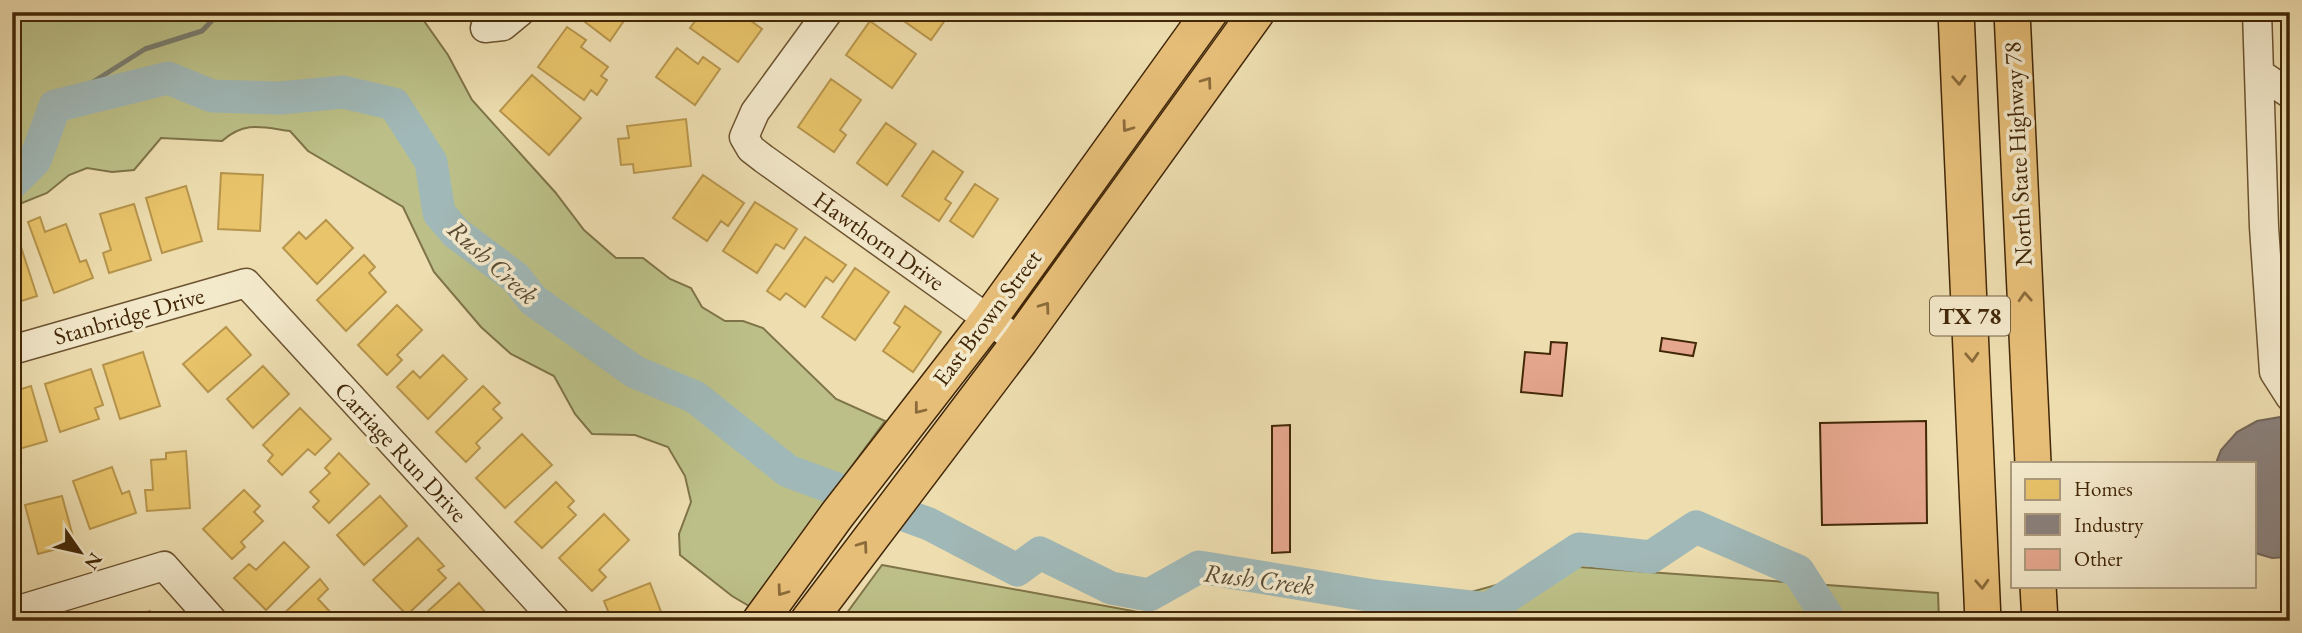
<svg xmlns="http://www.w3.org/2000/svg" width="2302" height="633" font-family="'EB Garamond',serif">
  <style>
    .green { fill: #bcc088; stroke: #7f7448; stroke-width: 2 }
    .homes { fill: #e9c46a; stroke: #b7954c; stroke-width: 2 }
    .industry { fill: #8a817c; stroke: #746659; stroke-width: 2 }
    .lines { fill: none; stroke-linecap: round; stroke-linejoin: round }
    .stream { stroke: #7a7e71; stroke-width: 5 }
    .river { stroke: #a0b8b7; stroke-width: 33 }
    .building { fill: #e6a78f; stroke: #422707; stroke-width: 2 }
    .minor-casing { stroke: #6d5431; stroke-width: 31 }
    .major-casing { stroke: #422707; stroke-width: 38 }
    .minor { stroke: #f3e9cb; stroke-width: 28 }
    .major { stroke: #e6be78; stroke-width: 35 }
    .oneway { stroke: #8c6b3a }
    .labels { text-anchor: middle; stroke-width: 7; stroke-linejoin: round; paint-order: stroke }
    .shield { fill: #f3e9cb; stroke: #776142; stroke-width: 2 }
    .shield-label { font-size: 23px; font-weight: bold; fill: #422707 }
    .street-label { font-size: 24px; fill: #422707; stroke: #f3e9cb }
    .water-label { font-size: 26px; font-style: italic; fill: #5a4b33; stroke: #f3e9cb }
  </style>
  <rect width="100%" height="100%" fill="#edddaf"/>
  <filter id="stains"><feTurbulence type="fractalNoise" baseFrequency=".00286" numOctaves="4"/><feColorMatrix values="0 0 0 0 .2 0 0 0 0 .09 0 0 0 0 .02 0 0 0 .5 -.17"/></filter>
  <radialGradient id="worn" r=".72"><stop offset=".6" stop-color="#630" stop-opacity="0"/><stop offset="1" stop-color="#630" stop-opacity=".3"/></radialGradient>
  <path class="green" d="M 39,12 L 411,12 L 424,21 L 448,55 L 472,100 L 555,192 L 584,230 L 616,258 L 643,258 L 670,279 L 691,288 L 702,307 L 725,321 L 743,321 L 763,328 L 836,399 L 885,421 L 749,606 L 732,596 L 680,555 L 679,534 L 691,502 L 685,476 L 668,447 L 635,435 L 592,434 L 575,414 L 554,376 L 511,354 L 481,327 L 434,272 L 403,207 L 308,151 L 290,131 C 261,127 245,121 222,141 L 161,138 L 134,170 L 112,172 L 87,168 L 69,175 L 47,193 L 12,207 L 12,25 Z
    M 882,565 L 1187,621 L 841,621 Z
    M 1565,566 L 1938,593 L 1939,621 L 1366,621 Z"/>
  <path class="homes" d="M 572,12 L 630,12 L 610,41 Z
    M 702,12 L 739,12 L 762,29 L 738,62 L 690,28 Z
    M 891,12 L 949,12 L 950,13 L 931,40 Z
    M 870,21 L 916,54 L 892,88 L 846,55 Z
    M 567,27 L 586,40 L 581,47 L 608,67 L 601,76 L 607,80 L 597,95 L 591,90 L 584,100 L 538,67 Z
    M 677,48 L 698,64 L 703,57 L 720,69 L 695,105 L 656,77 Z
    M 532,75 L 581,118 L 549,155 L 500,111 Z
    M 831,79 L 861,100 L 840,130 L 846,135 L 834,152 L 798,127 Z
    M 686,119 L 691,166 L 634,173 L 633,164 L 621,165 L 618,139 L 629,138 L 627,126 Z
    M 886,123 L 916,144 L 887,185 L 857,163 Z
    M 933,151 L 963,172 L 945,199 L 951,203 L 939,221 L 902,196 Z
    M 221,173 L 263,175 L 260,231 L 218,229 Z
    M 703,175 L 744,203 L 728,226 L 721,221 L 707,241 L 673,218 Z
    M 975,184 L 998,199 L 973,237 L 950,221 Z
    M 186,186 L 202,241 L 162,253 L 146,198 Z
    M 755,202 L 797,229 L 784,249 L 776,244 L 757,273 L 723,251 Z
    M 134,204 L 151,260 L 109,273 L 103,253 L 111,250 L 100,214 Z
    M 40,217 L 45,232 L 66,224 L 80,262 L 86,260 L 93,278 L 54,293 L 28,222 Z
    M 326,220 L 353,248 L 317,284 L 283,248 L 299,232 L 306,239 Z
    M 805,237 L 846,265 L 833,282 L 826,277 L 805,307 L 786,293 L 780,300 L 767,291 Z
    M 19,241 L 37,296 L 12,304 L 12,243 Z
    M 364,255 L 375,267 L 369,273 L 386,292 L 346,331 L 317,300 Z
    M 855,268 L 889,292 L 855,340 L 822,317 Z
    M 397,305 L 422,330 L 397,355 L 402,360 L 387,375 L 358,345 Z
    M 905,306 L 941,332 L 913,372 L 883,351 L 900,327 L 894,323 Z
    M 226,327 L 251,355 L 208,392 L 183,364 Z
    M 143,352 L 160,406 L 120,419 L 103,365 Z
    M 443,355 L 467,379 L 428,419 L 397,387 L 413,371 L 420,378 Z
    M 263,366 L 289,394 L 253,428 L 227,399 Z
    M 91,369 L 103,405 L 95,408 L 99,419 L 60,432 L 45,384 Z
    M 31,386 L 47,441 L 12,451 L 12,392 Z
    M 483,386 L 500,403 L 493,409 L 502,418 L 476,443 L 480,448 L 466,462 L 436,432 Z
    M 300,408 L 331,439 L 315,455 L 308,449 L 282,475 L 268,461 L 273,455 L 263,445 Z
    M 522,434 L 552,465 L 505,508 L 476,478 Z
    M 186,451 L 190,508 L 147,511 L 145,490 L 153,490 L 151,460 L 166,459 L 166,453 Z
    M 339,453 L 369,484 L 329,523 L 313,507 L 319,501 L 310,492 L 330,473 L 325,468 Z
    M 112,467 L 122,494 L 129,491 L 136,513 L 90,529 L 73,481 Z
    M 556,482 L 574,501 L 568,507 L 576,515 L 542,548 L 515,522 Z
    M 244,490 L 260,506 L 254,512 L 263,521 L 241,542 L 245,547 L 232,559 L 203,529 Z
    M 62,496 L 75,544 L 38,554 L 25,505 Z
    M 380,496 L 407,526 L 364,565 L 337,535 Z
    M 604,514 L 629,540 L 599,570 L 606,577 L 592,591 L 559,558 Z
    M 12,532 L 21,560 L 12,562 Z
    M 418,538 L 444,566 L 438,570 L 446,578 L 407,615 L 373,580 Z
    M 284,542 L 309,567 L 266,610 L 234,578 L 249,564 L 256,570 Z
    M 320,579 L 328,589 L 318,599 L 334,616 L 328,621 L 276,621 Z
    M 459,583 L 487,614 L 480,621 L 417,621 Z
    M 650,583 L 663,617 L 655,621 L 612,621 L 604,601 Z
    M 150,611 L 154,621 L 121,621 Z"/>
  <path class="industry" d="M 2280,417 L 2290,418 L 2290,557 L 2272,558 L 2255,553 L 2255,463 L 2216,463 L 2221,450 L 2237,432 L 2257,421 Z"/>
  <g class="lines">
    <path class="stream" d="M 55,106 L 145,49 L 202,31 L 220,12"/>
    <path class="river" d="M 12,183 L 35,160 L 55,106 L 168,78 L 212,96 L 280,98 L 343,92 L 394,104 L 431,162 L 439,213 L 456,233 L 516,278 L 533,300 L 635,372 L 695,397 L 788,471 L 842,491
      M 907,516 L 929,524 L 1017,570 L 1040,553 L 1111,588 L 1149,595 L 1199,567 L 1374,596 L 1488,609 L 1579,549 L 1651,557 L 1696,527 L 1798,571 L 1830,621"/>
  </g>
  <path class="building" d="M 1662,338 L 1696,343 L 1693,356 L 1660,351 Z
    M 1551,342 L 1567,343 L 1562,396 L 1521,392 L 1525,352 L 1550,354 Z
    M 1926,421 L 1927,523 L 1822,525 L 1820,423 Z
    M 1290,425 L 1290,552 L 1272,553 L 1272,426 Z"/>
  <g class="lines">
    <g class="minor-casing">
      <path id="minor" d="M 828,12 L 755,112 L 744,137 L 751,149 L 764,159 L 1006,332
        M 2257,12 L 2259,73 L 2290,94
        M 485,28 L 503,26 L 520,12
        M 2259,73 L 2264,227 L 2274,372 L 2290,397
        M 12,350 L 246,283 L 556,621
        M 12,612 L 164,566 L 213,621"/>
    </g>
    <g class="major-casing">
      <path id="major" d="M 1956,12 L 1983,621
        M 2012,12 L 2033,463
        M 2038,586 L 2040,621
        M 760,621 L 837,515 L 989,319 L 1210,12
        M 808,621 L 1020,341 L 1257,12"/>
    </g>
    <use href="#minor" class="minor"/>
    <use href="#major" class="major"/>
  </g>
  <defs><path id="oneway-chevron" d="M-2-3.5L2.5 0L-2 3.5" fill="none" stroke-width="1.6" stroke-linecap="round" stroke-linejoin="round" transform="scale(1.75)"/></defs>
  <g class="oneway">
    <use href="#oneway-chevron" transform="translate(1959 80) rotate(87)"/>
    <use href="#oneway-chevron" transform="translate(1207 82) rotate(-54)"/>
    <use href="#oneway-chevron" transform="translate(1127 127) rotate(126)"/>
    <use href="#oneway-chevron" transform="translate(2025 297) rotate(-93)"/>
    <use href="#oneway-chevron" transform="translate(1045 307) rotate(-54)"/>
    <use href="#oneway-chevron" transform="translate(1972 357) rotate(87)"/>
    <use href="#oneway-chevron" transform="translate(919 409) rotate(128)"/>
    <use href="#oneway-chevron" transform="translate(863 546) rotate(-54)"/>
    <use href="#oneway-chevron" transform="translate(1982 584) rotate(87)"/>
    <use href="#oneway-chevron" transform="translate(782 591) rotate(126)"/>
  </g>
  <g class="labels">
    <rect class="shield" x="1930" y="296.5" width="80" height="39" rx="5"/>
    <g class="shield-label">
      <text x="1970" y="324">TX 78</text>
    </g>
    <g class="street-label">
      <text transform="translate(2018 154) rotate(-93)" y="8">North State Highway 78</text>
      <text transform="translate(879 241) rotate(35)" y="8">Hawthorn Drive</text>
      <text transform="translate(129 316) rotate(-16)" y="8">Stanbridge Drive</text>
      <text transform="translate(987 318) rotate(-53)" y="8">East Brown Street</text>
      <text transform="translate(401 452) rotate(47)" y="8">Carriage Run Drive</text>
    </g>
    <g class="water-label">
      <text transform="translate(493 262) rotate(42)" y="9">Rush Creek</text>
      <text transform="translate(1259 579) rotate(7)" y="9">Rush Creek</text>
    </g>
  </g>
  <rect width="2302" height="633" fill="none" stroke="#edddaf" stroke-width="42"/>
  <rect x="14" y="14" width="2274" height="605" fill="none" stroke="#422707" stroke-width="3.5"/>
  <rect x="21" y="21" width="2260" height="591" fill="none" stroke="#422707" stroke-width="2"/>
  <rect x="2011" y="462" width="245" height="126" fill="#f3e9cb" stroke="#ac9b7d" stroke-width="2"/>
  <rect x="2025" y="479" width="35" height="21" fill="#e9c46a" stroke="#ac9b7d" stroke-width="2"/>
  <text x="2074" y="496" font-size="21" fill="#422707">Homes</text>
  <rect x="2025" y="514" width="35" height="21" fill="#8a817c" stroke="#ac9b7d" stroke-width="2"/>
  <text x="2074" y="532" font-size="21" fill="#422707">Industry</text>
  <rect x="2025" y="549" width="35" height="21" fill="#e6a78f" stroke="#ac9b7d" stroke-width="2"/>
  <text x="2074" y="566" font-size="21" fill="#422707">Other</text>
  <g transform="translate(80 552) rotate(124)" stroke="#f3e9cb" stroke-width="5" paint-order="stroke">
  <path d="M0-5L12 26L0 18L-12 26Z" fill="#422707"/>
  <text y="-10" font-size="19" font-weight="bold" text-anchor="middle" fill="#422707">N</text>
  </g>
  <rect width="100%" height="100%" filter="url(#stains)"/>
  <rect width="100%" height="100%" fill="url(#worn)"/>
</svg>
